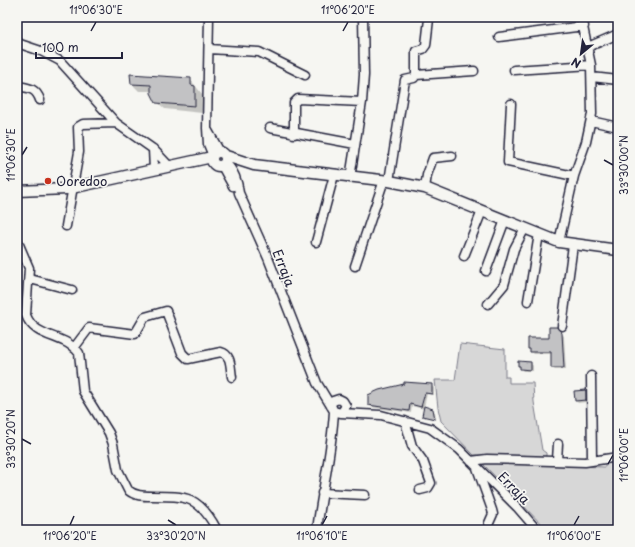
<svg xmlns="http://www.w3.org/2000/svg" width="635" height="547" font-family="'Playpen Sans',sans-serif">
  <style>
    .green { fill: #d7d7d7; stroke: #7c7c89 }
    .shadow { fill: #0003 }
    .building { fill: #c2c2c4; stroke: #22223b }
    .lines { fill: none; stroke-linecap: round; stroke-linejoin: round }
    .minor-casing { stroke: #22223b; stroke-width: 11 }
    .major-casing { stroke: #22223b; stroke-width: 13 }
    .minor { stroke: #f6f6f2; stroke-width: 8 }
    .major { stroke: #f6f6f2; stroke-width: 10 }
    .ticks { fill: none; stroke: #22223b; stroke-width: 1.5 }
    .poi-dot { fill: #c8321e; stroke: #f6f6f2; stroke-width: 1.5 }
    .labels { text-anchor: middle; stroke-width: 3.5; stroke-linejoin: round; paint-order: stroke }
    .poi-label { font-size: 13px; fill: #22223b; stroke: #f6f6f2; text-anchor: start }
    .street-label { font-size: 13px; fill: #22223b; stroke: #f6f6f2 }
    .neatline { fill: none; stroke: #22223b; stroke-width: 1.5 }
    .ticks-label { font-size: 10px; text-anchor: middle; fill: #22223b }
  </style>
  <rect width="100%" height="100%" fill="#f6f6f2"/>
  <filter id="ink" filterUnits="userSpaceOnUse"><feTurbulence type="fractalNoise" baseFrequency=".025" numOctaves="2"/><feDisplacementMap in="SourceGraphic" scale="8" xChannelSelector="R" yChannelSelector="G"/><feConvolveMatrix kernelMatrix="1 2 1 2 8 2 1 2 1" color-interpolation-filters="sRGB"/></filter>
  <g filter="url(#ink)">
    <path class="green" d="M 460,344 L 505,349 L 505,377 L 509,377 L 509,383 L 533,383 L 534,402 L 542,450 L 546,453 L 546,457 L 474,455 L 441,421 L 438,408 L 435,380 L 455,380 Z
      M 618,461 L 618,530 L 547,530 L 482,463 L 605,467 L 605,462 Z"/>
    <path class="shadow" d="M 190,79 L 202,94 L 202,113 L 165,109 L 157,102 L 152,91 L 139,91 L 132,84 Z
      M 556,328 L 564,336 L 566,370 L 555,370 L 552,368 L 552,354 L 534,354 L 531,351 L 550,339 Z
      M 531,363 L 533,366 L 533,371 L 523,371 L 519,366 Z
      M 431,385 L 434,388 L 434,395 L 427,394 L 424,407 L 435,412 L 436,420 L 425,417 L 423,415 L 424,409 L 412,406 L 411,413 L 371,407 L 369,404 Z
      M 585,391 L 587,393 L 587,402 L 578,403 L 576,401 Z"/>
    <path class="building" d="M 130,74 L 191,78 L 191,85 L 195,86 L 195,106 L 156,103 L 151,93 L 151,85 L 131,84 Z
      M 549,327 L 557,327 L 562,333 L 564,368 L 551,368 L 551,352 L 530,352 L 530,349 L 528,349 L 528,338 L 549,338 Z
      M 518,361 L 531,362 L 531,370 L 520,369 L 520,366 L 518,366 Z
      M 404,382 L 432,384 L 432,394 L 425,393 L 421,407 L 410,404 L 409,411 L 368,405 L 368,395 L 379,390 L 404,384 Z
      M 586,390 L 586,400 L 575,401 L 574,391 Z
      M 424,406 L 433,409 L 435,419 L 422,416 Z"/>
    <g class="lines">
      <g class="minor-casing">
        <path id="minor" d="M 209,17 L 207,128 L 208,144 L 213,156
          M 499,37 L 584,26
          M 17,43 L 41,51 L 60,61 L 116,123 L 153,149 L 170,167
          M 588,47 L 618,34
          M 209,49 L 259,52 L 305,75
          M 514,70 L 591,65
          M 416,75 L 416,51 L 423,49 L 426,45 L 429,19
          M 592,77 L 618,80
          M 17,86 C 29,88 36,88 40,100
          M 511,104 L 508,162 L 574,176
          M 591,121 L 618,127
          M 270,128 L 355,144
          M 208,131 L 220,152
          M 294,134 L 294,103 L 298,99 L 362,102
          M 153,149 L 154,170
          M 225,163 C 234,169 238,183 239,193 L 268,258 L 317,383 L 334,411 L 341,413 L 346,406 L 343,401 L 339,399 L 333,401 L 331,406
          M 222,166 L 233,186
          M 350,178 L 362,102 L 364,75 L 363,17
          M 389,181 L 405,80 L 414,78 L 416,75 L 474,71
          M 425,188 L 427,175 L 433,158 L 452,156
          M 66,226 L 79,152 L 78,127 L 83,124 L 116,123
          M 17,240 L 29,268 L 26,315 C 34,339 66,334 79,353 L 83,391 L 109,433 L 113,444 L 118,470 L 128,490 C 135,496 143,496 152,496 C 187,496 199,496 217,530
          M 316,242 L 334,175
          M 559,242 L 574,176 L 586,142 L 592,114 L 591,65 L 581,17
          M 464,256 L 482,211
          M 355,266 L 384,180
          M 486,271 L 505,220
          M 30,279 L 72,290
          M 528,301 L 539,234
          M 488,304 L 504,285 L 514,249 L 525,228
          M 562,326 L 573,245
          M 74,348 L 89,328 L 135,334 L 145,317 L 166,311 L 182,353 L 188,359 L 221,352 C 232,355 230,367 232,377
          M 591,376 L 592,461
          M 341,413 L 381,415 L 430,428 L 459,449 L 517,507 L 537,530
          M 405,421 L 412,446 L 423,461 L 431,483 L 428,488 L 420,490
          M 557,460 L 558,444
          M 471,461 L 487,459 L 585,462 L 618,457
          M 477,468 L 492,510 L 493,514 L 489,523
          M 322,493 L 365,495
          M 317,530 C 322,490 332,452 334,411"/>
      </g>
      <g class="major-casing">
        <path id="major" d="M212 159a7 7 0 1 1 14 0a7 7 0 1 1-14 0Z
          M 226,156 L 254,165 L 389,181 L 425,188 L 559,242 L 618,250
          M 17,191 L 67,189 L 212,157"/>
      </g>
      <use href="#minor" class="minor"/>
      <use href="#major" class="major"/>
    </g>
  </g>
  <path class="ticks" d="M 91,31 L 96,22M 343,31 L 348,22M 22,155 L 27,147M 604,160 L 613,165M 22,439 L 31,444M 608,464 L 613,455M 168,520 L 176,525M 70,525 L 74,516M 322,525 L 327,516M 574,525 L 579,516"/>
  <circle class="poi-dot" cx="48" cy="181" r="4"/>
  <g class="labels">
    <g class="poi-label">
      <text x="56" y="186">Ooredoo</text>
    </g>
    <g class="street-label">
      <text transform="translate(284 268) rotate(69)" y="5">Erraja</text>
      <text transform="translate(514 488) rotate(46)" y="5">Erraja</text>
    </g>
  </g>
  <rect width="635" height="547" fill="none" stroke="#f6f6f2" stroke-width="44"/>
  <g transform="translate(581 54) rotate(209)" stroke="#f6f6f2" stroke-width="3" paint-order="stroke">
  <path d="M0-3L7 15L0 10L-7 15Z" fill="#22223b"/>
  <text y="-6" font-size="11" font-weight="bold" text-anchor="middle" fill="#22223b">N</text>
  </g>
  <path d="M36 52v6h86v-6" fill="none" stroke="#22223b" stroke-width="2"/>
  <text x="42" y="52" font-size="12" fill="#22223b" stroke="#f6f6f2" stroke-width="3" paint-order="stroke">100 m</text>
  <rect x="22" y="22" width="591" height="503" class="neatline"/>
  <g class="ticks-label">
    <text x="96" y="14">11°06'30"E</text>
    <text x="348" y="14">11°06'20"E</text>
    <text transform="translate(11 155) rotate(-90)" y="4">11°06'30"E</text>
    <text transform="translate(624 165) rotate(-90)" y="4">33°30'00"N</text>
    <text transform="translate(11 439) rotate(-90)" y="4">33°30'20"N</text>
    <text transform="translate(624 455) rotate(-90)" y="4">11°06'00"E</text>
    <text x="70" y="540">11°06'20"E</text>
    <text x="176" y="540">33°30'20"N</text>
    <text x="322" y="540">11°06'10"E</text>
    <text x="574" y="540">11°06'00"E</text>
  </g>
</svg>
